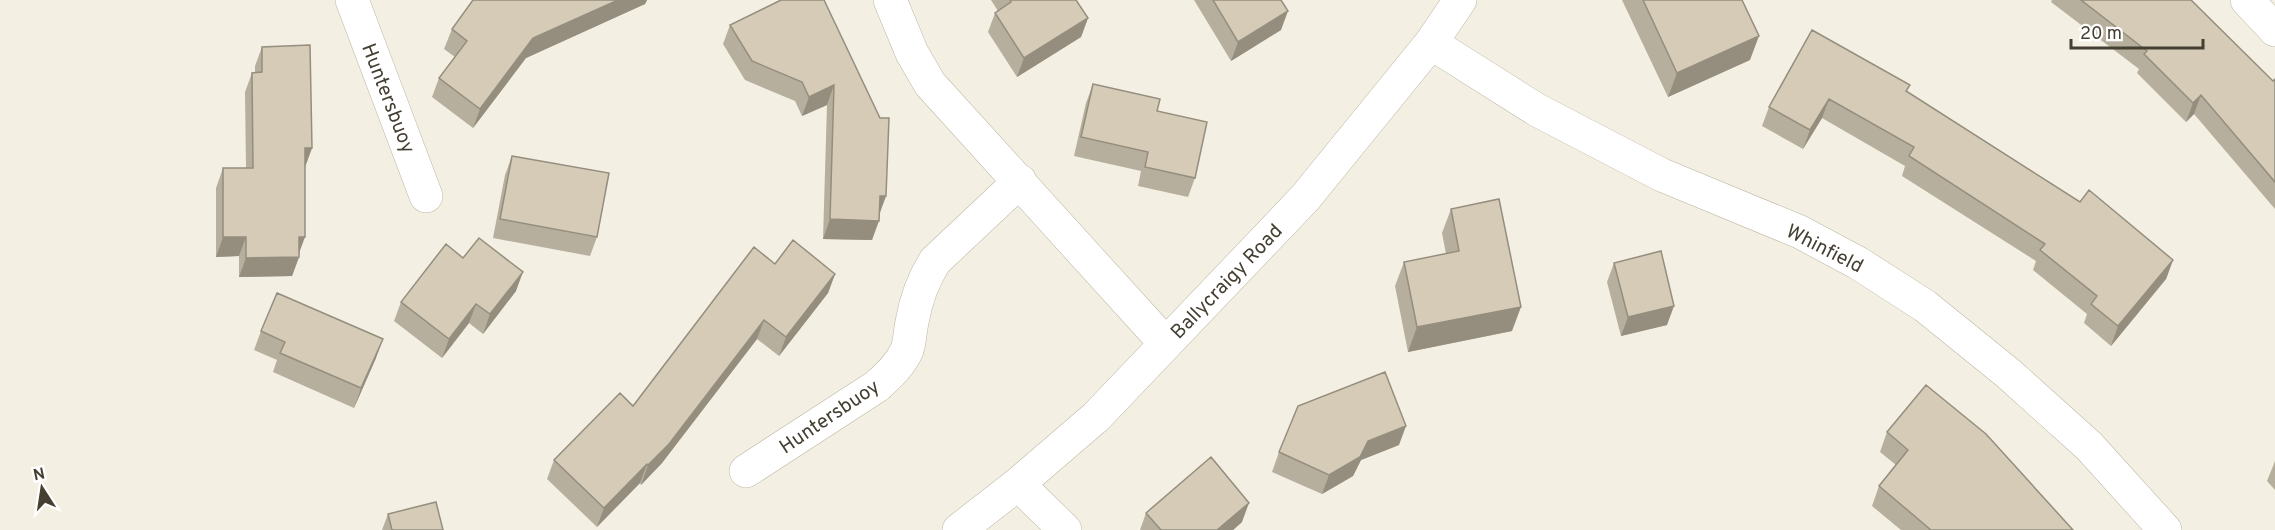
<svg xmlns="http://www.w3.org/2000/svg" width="2275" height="530" font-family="Overpass,sans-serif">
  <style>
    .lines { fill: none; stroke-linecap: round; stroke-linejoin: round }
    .minor-casing { stroke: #bfb7a4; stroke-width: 34 }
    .minor { stroke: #fff; stroke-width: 33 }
    .wall { fill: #b7af9d }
    .shaded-wall { fill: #958e7f }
    .building { fill: #d5cbb6; stroke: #958e7f; stroke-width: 1.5 }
    .labels { text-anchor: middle; stroke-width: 4.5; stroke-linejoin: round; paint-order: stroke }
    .street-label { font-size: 20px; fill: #453f32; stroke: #fff }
  </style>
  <rect width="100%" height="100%" fill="#f3efe2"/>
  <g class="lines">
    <g class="minor-casing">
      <path id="minor" d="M 352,0 L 426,196
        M 890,0 L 912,53 L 930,84 L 1166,344
        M 2247,0 L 2275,30
        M 1431,43 L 1537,110 L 1662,175 L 1800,232 L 1858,263 L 1925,306 L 2009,374 L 2089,446 L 2165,530
        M 746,471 L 877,386 C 889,375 900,365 907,350 C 910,341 910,331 912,322 C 916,299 923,280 935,261 L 1020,181
        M 1018,484 L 1065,530
        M 959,530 L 1018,484 L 1096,417 L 1305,198 L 1431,43 L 1460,0"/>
    </g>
    <use href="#minor" class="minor"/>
  </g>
  <path class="wall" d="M 473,0 L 647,0 L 645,4 L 526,58 L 473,128 L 432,97 L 439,78 L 455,57 L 444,49 L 452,29 Z
    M 824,0 L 886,196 L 879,215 L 872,240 L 823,239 L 827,105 L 802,116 L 795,101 L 745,80 L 723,44 L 730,25 Z
    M 991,0 L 1076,0 L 1088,18 L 1081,37 L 1017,77 L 988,32 L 995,13 L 998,11 Z
    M 1194,0 L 1281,0 L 1281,30 L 1231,61 Z
    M 1622,0 L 1742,0 L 1750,60 L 1668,97 Z
    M 2052,0 L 2191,0 L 2273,81 L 2275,79 L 2275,209 L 2194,114 L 2186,122 L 2137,73 L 2139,69 L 2051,2 Z
    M 1812,30 L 2080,202 L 2173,260 L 2166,279 L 2111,346 L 2084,323 L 2087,314 L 2033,270 L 2036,261 L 1902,176 L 1905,166 L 1822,118 L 1803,149 L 1762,126 L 1769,107 Z
    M 262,47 L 312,148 L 305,167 L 299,257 L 292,276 L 239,277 L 239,256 L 216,257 L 216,188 L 223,168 L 246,168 L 245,92 L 252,73 L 255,73 L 255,66 Z
    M 1093,84 L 1157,111 L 1195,178 L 1188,197 L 1138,186 L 1141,171 L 1074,156 L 1086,103 Z
    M 512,156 L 597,237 L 590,256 L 493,238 L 505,175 Z
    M 1451,209 L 1512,331 L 1408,352 L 1395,286 L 1404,262 L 1446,254 L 1442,233 Z
    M 463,258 L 516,291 L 483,334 L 469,323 L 442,358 L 394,321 L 401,302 Z
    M 1614,263 L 1667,325 L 1621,336 L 1607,282 Z
    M 835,274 L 828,293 L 779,356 L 757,339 L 662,463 L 641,485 L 640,483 L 597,527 L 547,479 L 554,460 L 633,406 Z
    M 261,331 L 376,358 L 354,408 L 273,372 L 277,360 L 254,350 Z
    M 1887,432 L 2073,530 L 1901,530 L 1872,506 L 1879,486 L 1896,465 L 1880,452 Z
    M 1399,445 L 1361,460 L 1353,476 L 1322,494 L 1272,472 L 1279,452 Z
    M 2275,461 L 2275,490 L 2267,481 Z
    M 1146,513 L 1242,522 L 1233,530 L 1140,530 Z
    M 388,514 L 443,530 L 382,530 Z"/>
  <path class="shaded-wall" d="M 618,0 L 647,0 L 645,4 L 526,58 L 473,128 L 480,109 L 533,38 Z
    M 1288,11 L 1281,30 L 1231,61 L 1238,42 Z
    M 1088,18 L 1081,37 L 1017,77 L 1024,58 Z
    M 1759,36 L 1750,60 L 1668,97 L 1677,73 Z
    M 834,85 L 827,105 L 802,116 L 809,97 Z
    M 2201,95 L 2194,114 L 2186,122 L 2193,103 Z
    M 1829,99 L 1822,118 L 1803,149 L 1810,130 Z
    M 305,148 L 312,148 L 305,167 Z
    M 880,196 L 886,196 L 879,215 Z
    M 830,219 L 879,221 L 872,240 L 823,239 Z
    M 223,237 L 246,237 L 239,256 L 216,257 Z
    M 299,237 L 305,237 L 298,256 Z
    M 299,257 L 292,276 L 239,277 L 246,258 Z
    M 2173,260 L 2166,279 L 2111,346 L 2118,326 Z
    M 523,272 L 516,291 L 483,334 L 490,314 Z
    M 835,274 L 828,293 L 779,356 L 786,337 Z
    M 476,304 L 469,323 L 442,358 L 449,339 Z
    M 1674,306 L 1667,325 L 1621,336 L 1628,317 Z
    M 1521,307 L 1512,331 L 1408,352 L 1417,327 Z
    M 764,320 L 757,339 L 662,463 L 641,485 L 648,465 Z
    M 383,339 L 376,358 L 354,408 L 361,388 Z
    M 1406,426 L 1399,445 L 1361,460 L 1353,476 L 1322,494 L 1329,475 L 1368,441 Z
    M 647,464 L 640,483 L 597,527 L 604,508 Z
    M 1249,503 L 1242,522 L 1233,530 L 1217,530 Z"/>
  <path class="building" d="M 473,0 L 618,0 L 533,38 L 480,109 L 439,78 L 467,41 L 452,29 Z
    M 781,0 L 824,0 L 880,118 L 889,118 L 886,196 L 880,196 L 879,221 L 830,219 L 834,85 L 809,97 L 802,82 L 752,61 L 730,25 Z
    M 1010,0 L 1076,0 L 1088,18 L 1024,58 L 995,13 L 1011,2 Z
    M 1213,0 L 1281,0 L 1288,11 L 1238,42 Z
    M 1643,0 L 1742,0 L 1759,36 L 1677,73 Z
    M 2081,0 L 2191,0 L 2273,81 L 2275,79 L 2275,182 L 2201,95 L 2193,103 L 2144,54 L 2147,51 Z
    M 1812,30 L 1910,85 L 1906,91 L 2080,202 L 2089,190 L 2173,260 L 2118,326 L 2091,304 L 2097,296 L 2040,250 L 2045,244 L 1909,156 L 1914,147 L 1829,99 L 1810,130 L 1769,107 Z
    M 310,45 L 312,148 L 305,148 L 305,237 L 299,237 L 299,257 L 246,258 L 246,237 L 223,237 L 223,168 L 253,168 L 252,73 L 262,72 L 262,47 Z
    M 1093,84 L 1160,99 L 1157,111 L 1207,122 L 1195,178 L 1145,167 L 1148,152 L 1081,137 Z
    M 512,156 L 609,173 L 597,237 L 500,219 Z
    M 1499,199 L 1521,307 L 1417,327 L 1404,262 L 1459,251 L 1451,209 Z
    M 479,238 L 523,272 L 490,314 L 476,304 L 449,339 L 401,302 L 446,244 L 463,258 Z
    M 793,240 L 835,274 L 786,337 L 764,320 L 669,444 L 648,465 L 647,464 L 604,508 L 554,460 L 620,393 L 633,406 L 754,247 L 775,264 Z
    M 1661,251 L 1674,306 L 1628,317 L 1614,263 Z
    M 277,293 L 383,339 L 361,388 L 280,353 L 285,342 L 261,331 Z
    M 1385,372 L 1406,426 L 1368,441 L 1360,457 L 1329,475 L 1279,452 L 1298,406 Z
    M 1926,385 L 1986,434 L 2073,530 L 1931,530 L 1879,486 L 1908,450 L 1887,432 Z
    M 1211,457 L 1249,503 L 1217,530 L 1161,530 L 1146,513 Z
    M 436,502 L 443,530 L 392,530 L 388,514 Z"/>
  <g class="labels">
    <g class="street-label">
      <text transform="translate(389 98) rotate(69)" y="7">Huntersbuoy</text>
      <text transform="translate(1825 248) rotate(27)" y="7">Whinfield</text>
      <text transform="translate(1226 281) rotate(-46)" y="7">Ballycraigy Road</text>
      <text transform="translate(829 416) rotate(-34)" y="7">Huntersbuoy</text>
    </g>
  </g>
  <g transform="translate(42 488) rotate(348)" stroke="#ffffff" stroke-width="4.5" paint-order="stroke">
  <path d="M0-4.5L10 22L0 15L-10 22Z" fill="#453f32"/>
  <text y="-9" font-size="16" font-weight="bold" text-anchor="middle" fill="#453f32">N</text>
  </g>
  <path d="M2071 39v9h132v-9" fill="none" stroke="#453f32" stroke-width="3"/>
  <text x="2080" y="39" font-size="18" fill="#453f32" stroke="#ffffff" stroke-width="4.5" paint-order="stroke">20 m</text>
</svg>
